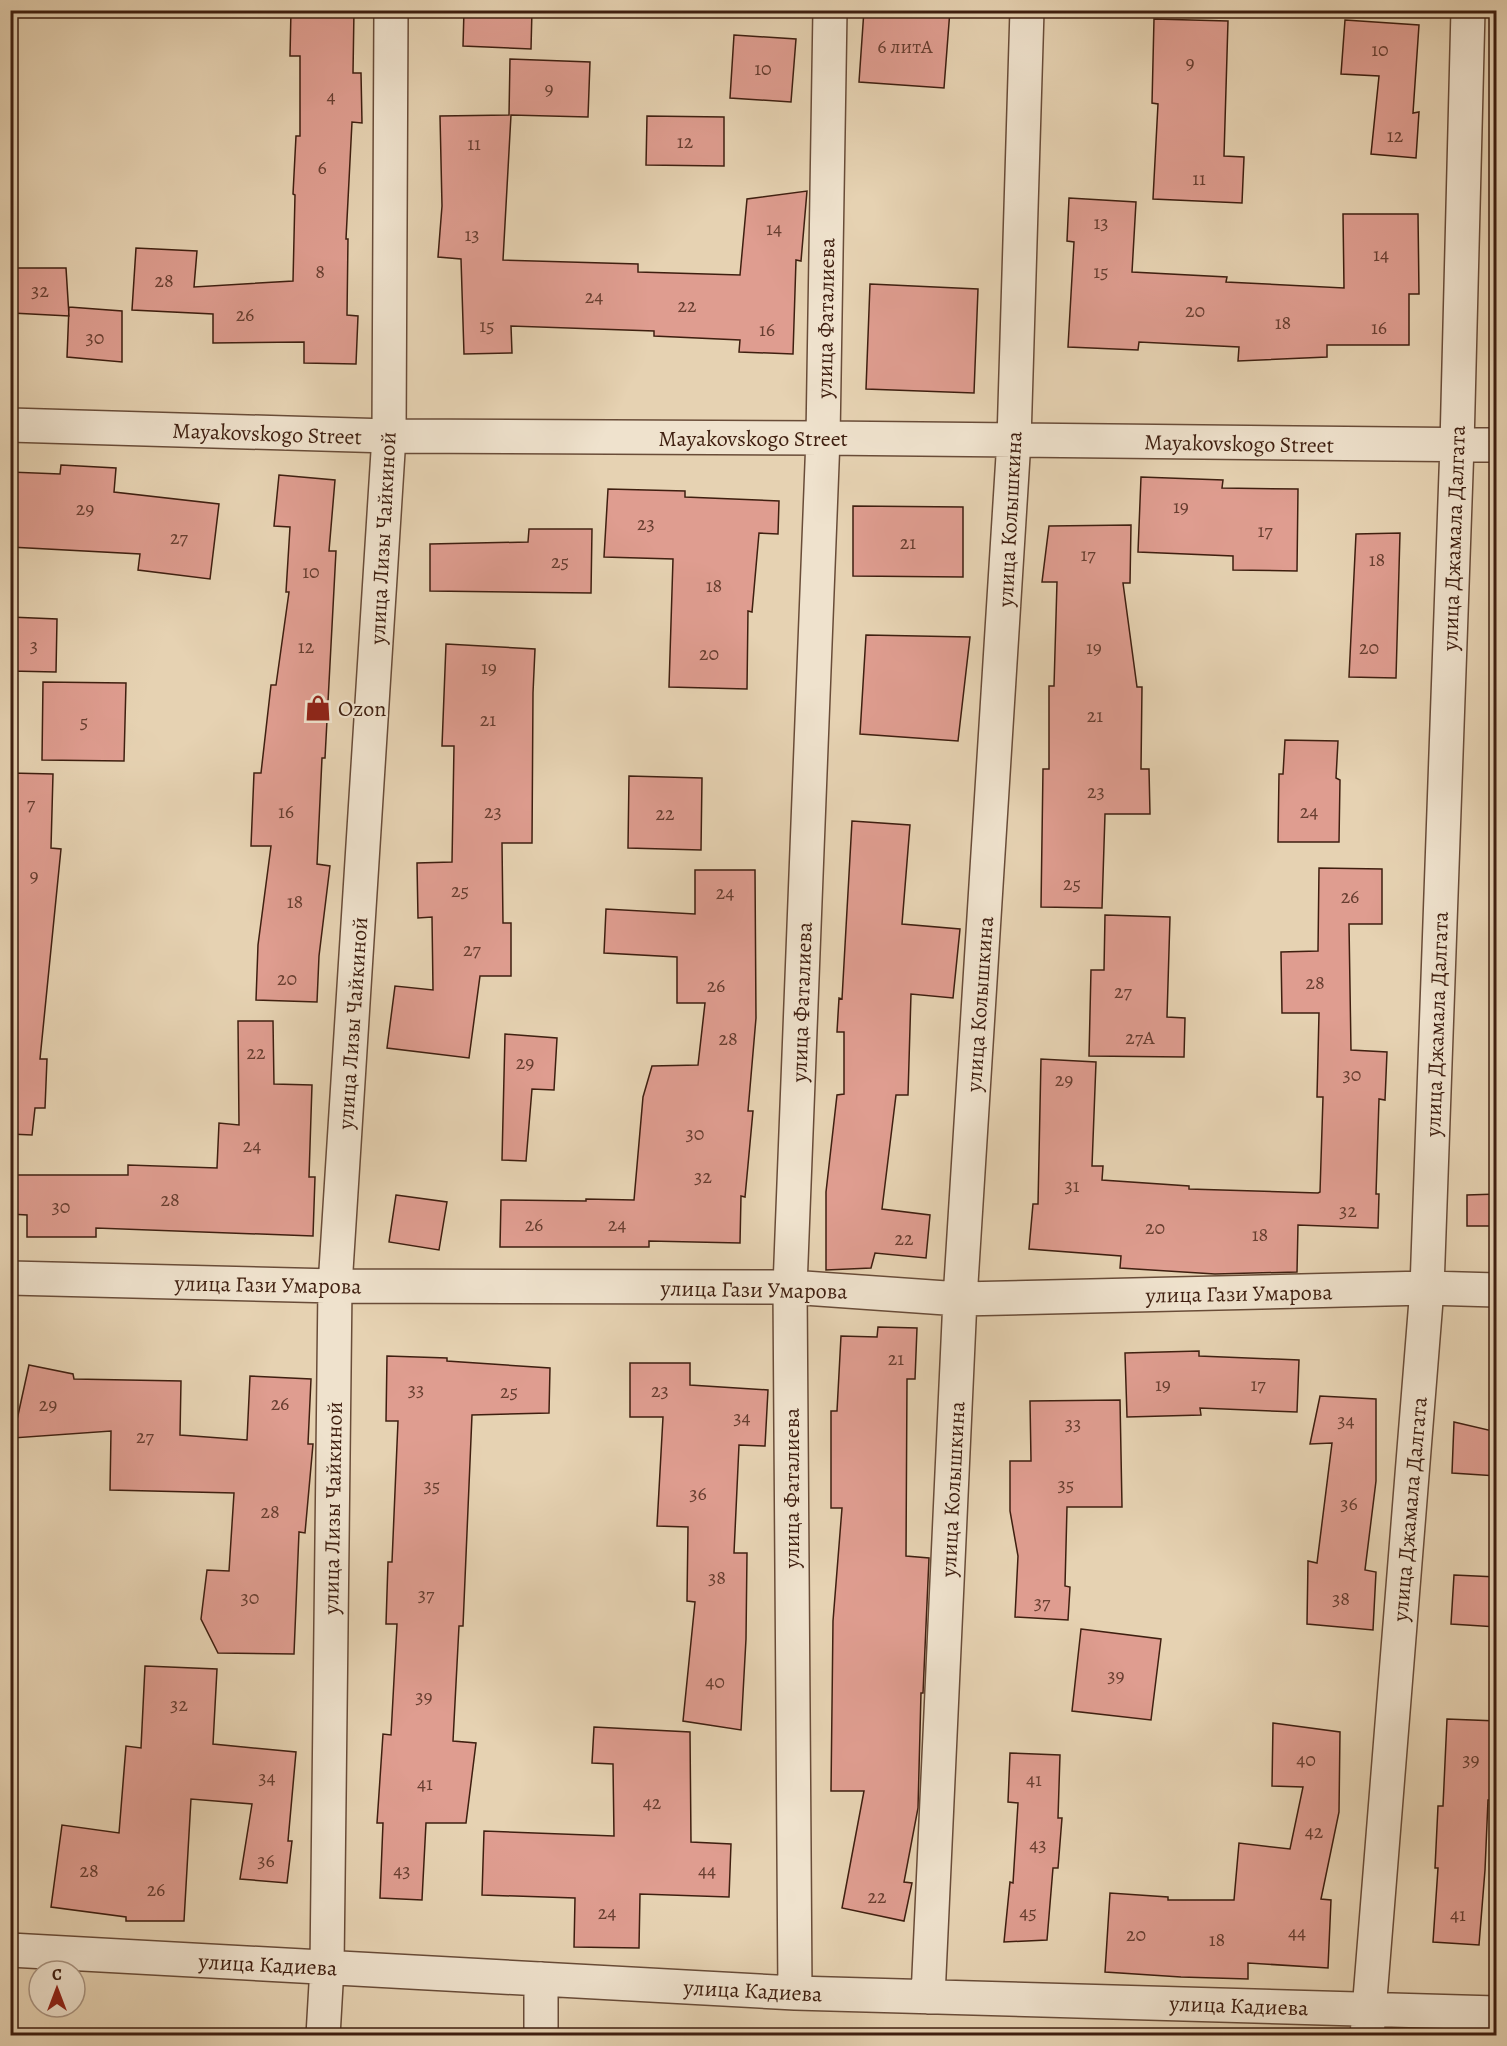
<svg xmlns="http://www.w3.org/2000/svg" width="1507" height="2046" font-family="Alegreya,serif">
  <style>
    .building { fill: #df9d90; stroke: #3f1f10; stroke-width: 1.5 }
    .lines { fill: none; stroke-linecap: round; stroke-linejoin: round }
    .minor-casing { stroke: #694c38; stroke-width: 36 }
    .minor { stroke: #efe2cd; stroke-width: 33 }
    .labels { text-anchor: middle; stroke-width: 4.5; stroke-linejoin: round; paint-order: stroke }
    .number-label { font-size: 20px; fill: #673e30 }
    .street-label { font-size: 22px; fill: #3f1f10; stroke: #efe2cd }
    .poi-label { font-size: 22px; fill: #3f1f10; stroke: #efe2cd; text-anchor: start }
  </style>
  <rect width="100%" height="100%" fill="#e6d2b2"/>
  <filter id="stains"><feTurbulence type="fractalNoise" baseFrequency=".00333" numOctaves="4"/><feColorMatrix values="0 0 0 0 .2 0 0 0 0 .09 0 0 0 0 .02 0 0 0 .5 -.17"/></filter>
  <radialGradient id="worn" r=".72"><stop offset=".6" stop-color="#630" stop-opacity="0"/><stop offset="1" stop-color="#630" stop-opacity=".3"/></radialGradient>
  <path class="building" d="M 291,10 L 354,10 L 353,73 L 361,73 L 362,123 L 352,122 L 346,239 L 348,239 L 347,315 L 358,316 L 356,364 L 304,363 L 304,342 L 213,343 L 213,314 L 132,310 L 136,248 L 197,251 L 194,287 L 293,281 L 295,195 L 293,194 L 296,136 L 300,136 L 300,56 L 290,56 Z
    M 464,10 L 532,10 L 531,49 L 463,46 Z
    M 864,10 L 950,10 L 944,88 L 859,82 Z
    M 1154,19 L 1228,21 L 1224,156 L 1244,157 L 1242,203 L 1153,199 L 1158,104 L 1152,103 Z
    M 1345,20 L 1419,25 L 1413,113 L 1419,112 L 1416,158 L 1371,154 L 1379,76 L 1341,74 Z
    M 734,35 L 796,39 L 791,102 L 730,98 Z
    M 510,59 L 590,62 L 588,117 L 511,115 L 503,260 L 638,264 L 638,272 L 740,275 L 747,199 L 807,191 L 801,261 L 796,260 L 793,354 L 739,352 L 740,340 L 654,336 L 654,331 L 511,326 L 512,353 L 464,354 L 461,259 L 438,257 L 442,206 L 440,116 L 509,115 Z
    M 647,116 L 724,117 L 724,166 L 646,165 Z
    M 1069,198 L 1136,202 L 1132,272 L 1227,277 L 1226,282 L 1344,288 L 1343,214 L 1418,214 L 1419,294 L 1409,294 L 1409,345 L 1327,345 L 1327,357 L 1238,361 L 1239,347 L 1139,342 L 1138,350 L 1068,347 L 1074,242 L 1067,241 Z
    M 15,268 L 66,268 L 69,316 L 12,313 Z
    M 870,284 L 978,289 L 974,393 L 866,389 Z
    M 69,307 L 122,311 L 122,362 L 67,357 Z
    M 61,465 L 116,468 L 114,492 L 219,504 L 210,579 L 138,570 L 140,554 L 10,547 L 10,472 L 60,474 Z
    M 279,475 L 335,480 L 329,551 L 336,551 L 325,758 L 322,758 L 317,864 L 330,866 L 319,956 L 317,1002 L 256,1000 L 258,945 L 271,846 L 251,846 L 254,773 L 261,773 L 271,685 L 276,685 L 289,592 L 286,592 L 290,527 L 274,526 Z
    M 1141,477 L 1223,480 L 1222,488 L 1298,489 L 1297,571 L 1233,570 L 1233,556 L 1138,552 Z
    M 608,489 L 685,491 L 685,497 L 779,501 L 778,534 L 759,533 L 752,612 L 748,611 L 747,689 L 669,687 L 673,559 L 604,557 Z
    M 853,506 L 963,507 L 963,577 L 853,576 Z
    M 1131,525 L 1130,583 L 1123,583 L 1137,687 L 1142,687 L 1141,769 L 1149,769 L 1150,814 L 1105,814 L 1102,908 L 1041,907 L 1043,769 L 1049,769 L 1049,686 L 1054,686 L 1057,582 L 1042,582 L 1049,526 Z
    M 529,529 L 592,529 L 591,593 L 430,591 L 430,544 L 528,542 Z
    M 1400,533 L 1396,678 L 1349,677 L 1356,534 Z
    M 10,617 L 57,619 L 56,672 L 10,671 Z
    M 866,635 L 970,637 L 958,741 L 860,734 Z
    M 446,644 L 535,649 L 533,693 L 532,843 L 502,843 L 503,923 L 511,923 L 511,976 L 480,976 L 469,1058 L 387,1048 L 395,986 L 433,990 L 432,917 L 418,918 L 417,863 L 452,862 L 454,746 L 442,746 Z
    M 43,682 L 126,683 L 124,761 L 42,760 Z
    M 1285,740 L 1338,741 L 1336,778 L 1340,780 L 1339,842 L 1278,842 L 1279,774 L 1283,774 Z
    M 10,773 L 53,774 L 51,848 L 61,849 L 40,1059 L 47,1059 L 45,1108 L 35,1108 L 32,1135 L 10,1134 Z
    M 629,776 L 702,778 L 701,850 L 628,848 Z
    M 852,821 L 910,825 L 902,924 L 960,929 L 953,998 L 911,994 L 908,1095 L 896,1095 L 882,1209 L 930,1215 L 926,1258 L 875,1253 L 871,1268 L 826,1270 L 826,1192 L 837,1095 L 844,1094 L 844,1032 L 837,1032 L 839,998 L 842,999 Z
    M 1319,868 L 1382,869 L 1382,924 L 1349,924 L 1351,1050 L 1387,1052 L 1385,1100 L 1379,1099 L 1376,1194 L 1379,1194 L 1378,1228 L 1298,1225 L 1297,1272 L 1215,1274 L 1120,1268 L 1121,1256 L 1029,1249 L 1033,1204 L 1038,1204 L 1041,1059 L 1096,1062 L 1092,1166 L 1103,1166 L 1102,1180 L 1189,1186 L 1189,1189 L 1318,1193 L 1320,1192 L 1323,1097 L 1317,1097 L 1319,1013 L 1282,1013 L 1281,952 L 1318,951 Z
    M 695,870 L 755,870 L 756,1018 L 748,1111 L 753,1111 L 745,1197 L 741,1196 L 740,1243 L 649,1241 L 649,1247 L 500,1247 L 501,1200 L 586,1201 L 586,1199 L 634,1200 L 643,1097 L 652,1066 L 698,1065 L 705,1003 L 677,1003 L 677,957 L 604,953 L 606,909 L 695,914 Z
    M 1105,915 L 1170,917 L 1167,1017 L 1185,1018 L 1184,1057 L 1089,1056 L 1091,970 L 1104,970 Z
    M 238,1021 L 273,1021 L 274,1084 L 312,1085 L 309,1177 L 315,1177 L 313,1236 L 96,1228 L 96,1237 L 27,1237 L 27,1215 L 10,1214 L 10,1175 L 128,1175 L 128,1165 L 217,1168 L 219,1123 L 239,1125 Z
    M 505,1034 L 557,1038 L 554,1090 L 532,1089 L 526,1161 L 502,1160 Z
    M 1497,1194 L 1497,1226 L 1467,1226 L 1467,1195 Z
    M 396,1195 L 447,1202 L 439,1250 L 389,1242 Z
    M 878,1327 L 917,1328 L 915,1379 L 907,1379 L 906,1556 L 929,1558 L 923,1693 L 921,1693 L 918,1808 L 904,1882 L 912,1883 L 904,1921 L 842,1908 L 864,1791 L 831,1791 L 833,1621 L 842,1508 L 831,1508 L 831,1411 L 837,1411 L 841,1336 L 877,1337 Z
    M 1199,1351 L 1199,1356 L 1299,1360 L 1297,1412 L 1200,1408 L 1201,1415 L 1127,1417 L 1125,1353 Z
    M 387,1356 L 447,1358 L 447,1361 L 550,1368 L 549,1413 L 472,1415 L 463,1626 L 459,1626 L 453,1741 L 476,1743 L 466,1823 L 426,1823 L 422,1900 L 380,1898 L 383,1823 L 377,1823 L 383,1734 L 391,1735 L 397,1624 L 386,1624 L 388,1562 L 392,1562 L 398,1421 L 386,1421 Z
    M 630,1363 L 690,1363 L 690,1385 L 768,1390 L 765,1446 L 739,1445 L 734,1553 L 747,1553 L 746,1639 L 741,1730 L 683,1721 L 695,1602 L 687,1601 L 688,1527 L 657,1526 L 663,1417 L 630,1417 Z
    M 29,1365 L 73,1374 L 74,1379 L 181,1381 L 180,1435 L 247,1440 L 250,1376 L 311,1379 L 308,1444 L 313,1444 L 305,1533 L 299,1532 L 294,1654 L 218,1653 L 201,1619 L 207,1570 L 229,1571 L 234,1493 L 110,1490 L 111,1431 L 13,1438 Z
    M 1320,1396 L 1376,1399 L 1376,1481 L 1365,1570 L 1376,1572 L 1373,1630 L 1307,1624 L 1308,1561 L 1317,1563 L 1332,1443 L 1310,1444 Z
    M 1120,1400 L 1122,1507 L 1067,1507 L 1065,1586 L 1070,1587 L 1068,1620 L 1015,1617 L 1018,1556 L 1010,1511 L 1010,1461 L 1031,1461 L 1030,1401 Z
    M 1454,1422 L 1497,1432 L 1497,1476 L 1452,1473 Z
    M 1454,1575 L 1497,1577 L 1497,1627 L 1451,1624 Z
    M 1081,1629 L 1161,1639 L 1151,1720 L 1072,1711 Z
    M 145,1666 L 217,1669 L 213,1744 L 296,1752 L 288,1841 L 292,1841 L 287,1883 L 240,1879 L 252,1804 L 191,1799 L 184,1921 L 126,1921 L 126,1917 L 51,1907 L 62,1825 L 119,1833 L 126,1746 L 141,1748 Z
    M 1447,1719 L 1497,1721 L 1497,1800 L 1488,1800 L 1485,1870 L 1479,1945 L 1433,1942 L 1438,1868 L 1435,1868 L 1438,1806 L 1443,1806 Z
    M 1273,1723 L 1340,1732 L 1339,1812 L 1321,1899 L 1331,1900 L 1328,1968 L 1248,1963 L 1248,1979 L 1181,1977 L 1105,1972 L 1110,1893 L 1168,1897 L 1168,1900 L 1234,1900 L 1239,1843 L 1290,1849 L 1303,1787 L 1272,1786 Z
    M 594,1727 L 690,1732 L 691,1842 L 731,1844 L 729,1897 L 640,1894 L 639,1948 L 574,1947 L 575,1898 L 482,1895 L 484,1831 L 614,1836 L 613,1764 L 592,1763 Z
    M 1010,1753 L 1060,1755 L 1058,1818 L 1062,1818 L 1058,1868 L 1053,1868 L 1047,1940 L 1004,1942 L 1010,1882 L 1013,1883 L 1018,1803 L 1008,1802 Z"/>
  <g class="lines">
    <g class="minor-casing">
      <path id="minor" d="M 10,425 L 389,436 L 823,438 L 1496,445
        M 10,1278 L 335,1286 L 790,1287 L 960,1299 L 1427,1288 L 1496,1290
        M 10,1950 L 795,1993 L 1496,2013
        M 795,1993 L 790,1287 L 823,438 L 830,10
        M 928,1997 L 960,1299 L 1014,440 L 1027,10
        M 323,2036 L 327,1967 L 335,1286 L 389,436 L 391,10
        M 541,2036 L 541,1979
        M 1367,2036 L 1427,1288 L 1457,445 L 1468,10"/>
    </g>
    <use href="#minor" class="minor"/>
  </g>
  <defs>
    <g id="shop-bare" transform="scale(2.07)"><path d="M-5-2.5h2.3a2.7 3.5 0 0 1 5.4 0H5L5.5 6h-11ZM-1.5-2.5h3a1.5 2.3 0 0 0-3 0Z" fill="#8f2418" stroke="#efe2cd" stroke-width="2.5" paint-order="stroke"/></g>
  </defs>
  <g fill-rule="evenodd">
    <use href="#shop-bare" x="318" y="708"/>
  </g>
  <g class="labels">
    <g class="number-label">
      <text x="905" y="53">6 литА</text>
      <text x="1380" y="56">10</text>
      <text x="1190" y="69">9</text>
      <text x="763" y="75">10</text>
      <text x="549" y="95">9</text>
      <text x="331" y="103">4</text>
      <text x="1395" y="142">12</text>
      <text x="685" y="148">12</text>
      <text x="474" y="150">11</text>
      <text x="322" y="174">6</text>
      <text x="1199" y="185">11</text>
      <text x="1101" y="229">13</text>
      <text x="774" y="235">14</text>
      <text x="472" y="241">13</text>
      <text x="1381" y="261">14</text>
      <text x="320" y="278">8</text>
      <text x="1101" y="278">15</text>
      <text x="164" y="287">28</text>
      <text x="40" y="297">32</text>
      <text x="594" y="303">24</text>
      <text x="687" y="312">22</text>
      <text x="1195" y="317">20</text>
      <text x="245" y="321">26</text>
      <text x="1283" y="329">18</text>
      <text x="487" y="332">15</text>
      <text x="1379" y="334">16</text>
      <text x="767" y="336">16</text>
      <text x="95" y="344">30</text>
      <text x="1181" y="513">19</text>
      <text x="85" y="515">29</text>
      <text x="646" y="530">23</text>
      <text x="1265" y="537">17</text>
      <text x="179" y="544">27</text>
      <text x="908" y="549">21</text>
      <text x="1088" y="561">17</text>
      <text x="1377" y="566">18</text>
      <text x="560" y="568">25</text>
      <text x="311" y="578">10</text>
      <text x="714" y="592">18</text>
      <text x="34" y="652">3</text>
      <text x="306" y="653">12</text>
      <text x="1094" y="654">19</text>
      <text x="1369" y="654">20</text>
      <text x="709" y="660">20</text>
      <text x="489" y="674">19</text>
      <text x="1095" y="722">21</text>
      <text x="488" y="726">21</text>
      <text x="84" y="728">5</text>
      <text x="1096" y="798">23</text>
      <text x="31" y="810">7</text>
      <text x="286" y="818">16</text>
      <text x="493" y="818">23</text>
      <text x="1309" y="818">24</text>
      <text x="665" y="820">22</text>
      <text x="34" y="882">9</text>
      <text x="1072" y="890">25</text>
      <text x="460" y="897">25</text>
      <text x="725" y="899">24</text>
      <text x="1350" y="903">26</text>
      <text x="295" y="908">18</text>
      <text x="472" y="956">27</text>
      <text x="287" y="985">20</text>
      <text x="1315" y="989">28</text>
      <text x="716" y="992">26</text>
      <text x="1123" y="998">27</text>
      <text x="1140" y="1044">27А</text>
      <text x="728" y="1045">28</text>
      <text x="256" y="1059">22</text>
      <text x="525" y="1069">29</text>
      <text x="1352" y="1081">30</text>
      <text x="1064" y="1086">29</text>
      <text x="695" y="1140">30</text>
      <text x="252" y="1152">24</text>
      <text x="703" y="1183">32</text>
      <text x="1072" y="1192">31</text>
      <text x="170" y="1206">28</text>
      <text x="61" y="1213">30</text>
      <text x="1348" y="1217">32</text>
      <text x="534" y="1231">26</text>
      <text x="617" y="1231">24</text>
      <text x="1155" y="1234">20</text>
      <text x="1260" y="1241">18</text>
      <text x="904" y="1245">22</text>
      <text x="896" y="1365">21</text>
      <text x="1163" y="1391">19</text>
      <text x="1258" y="1391">17</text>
      <text x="416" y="1396">33</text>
      <text x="660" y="1397">23</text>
      <text x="509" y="1398">25</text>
      <text x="280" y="1410">26</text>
      <text x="48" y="1411">29</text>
      <text x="742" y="1424">34</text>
      <text x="1346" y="1427">34</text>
      <text x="1073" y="1430">33</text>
      <text x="145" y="1443">27</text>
      <text x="1066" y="1491">35</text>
      <text x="432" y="1492">35</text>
      <text x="698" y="1500">36</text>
      <text x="1349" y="1510">36</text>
      <text x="270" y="1518">28</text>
      <text x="717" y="1584">38</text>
      <text x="426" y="1601">37</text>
      <text x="250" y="1604">30</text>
      <text x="1341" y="1605">38</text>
      <text x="1042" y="1609">37</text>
      <text x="1116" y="1682">39</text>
      <text x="715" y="1688">40</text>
      <text x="424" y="1703">39</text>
      <text x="179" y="1711">32</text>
      <text x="1306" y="1766">40</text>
      <text x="1471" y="1766">39</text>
      <text x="267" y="1784">34</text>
      <text x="1034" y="1786">41</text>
      <text x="425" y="1790">41</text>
      <text x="652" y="1809">42</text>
      <text x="1314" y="1838">42</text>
      <text x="1038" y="1851">43</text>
      <text x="266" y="1867">36</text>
      <text x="89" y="1877">28</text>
      <text x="402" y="1877">43</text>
      <text x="707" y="1877">44</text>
      <text x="156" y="1896">26</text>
      <text x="877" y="1903">22</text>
      <text x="607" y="1919">24</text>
      <text x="1028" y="1919">45</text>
      <text x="1458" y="1921">41</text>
      <text x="1297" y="1939">44</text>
      <text x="1136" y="1941">20</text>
      <text x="1217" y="1946">18</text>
    </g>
    <g class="street-label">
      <text transform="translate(825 318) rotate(-89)" y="8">улица Фаталиева</text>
      <text transform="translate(267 433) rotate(2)" y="8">Mayakovskogo Street</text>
      <text x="753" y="446">Mayakovskogo Street</text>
      <text transform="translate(1239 443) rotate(1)" y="8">Mayakovskogo Street</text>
      <text transform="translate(1009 519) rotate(-87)" y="8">улица Колышкина</text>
      <text transform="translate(382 538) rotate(-87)" y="8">улица Лизы Чайкиной</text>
      <text transform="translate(1453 538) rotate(-88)" y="8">улица Джамала Далгата</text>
      <text transform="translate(801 1002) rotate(-88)" y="8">улица Фаталиева</text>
      <text transform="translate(979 1004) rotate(-86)" y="8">улица Колышкина</text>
      <text transform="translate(352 1023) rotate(-86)" y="8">улица Лизы Чайкиной</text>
      <text transform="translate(1436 1024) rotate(-88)" y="8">улица Джамала Далгата</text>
      <text transform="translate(268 1284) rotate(1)" y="8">улица Гази Умарова</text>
      <text transform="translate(754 1289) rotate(1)" y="8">улица Гази Умарова</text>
      <text transform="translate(1239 1293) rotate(-1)" y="8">улица Гази Умарова</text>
      <text transform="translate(791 1488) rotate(-90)" y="8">улица Фаталиева</text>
      <text transform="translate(952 1489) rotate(-87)" y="8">улица Колышкина</text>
      <text transform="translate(332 1508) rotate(-89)" y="8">улица Лизы Чайкиной</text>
      <text transform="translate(1409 1509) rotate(-85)" y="8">улица Джамала Далгата</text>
      <text transform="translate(268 1964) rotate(3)" y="8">улица Кадиева</text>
      <text transform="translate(753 1990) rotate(3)" y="8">улица Кадиева</text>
      <text transform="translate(1239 2005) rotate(2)" y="8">улица Кадиева</text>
    </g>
    <g class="poi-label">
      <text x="338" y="716">Ozon</text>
    </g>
  </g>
  <rect width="1507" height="2046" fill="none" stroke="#e6d2b2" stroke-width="36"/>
  <rect x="12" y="12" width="1483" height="2022" fill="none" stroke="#3f1f10" stroke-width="3"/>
  <rect x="18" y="18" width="1471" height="2010" fill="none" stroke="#3f1f10" stroke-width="1.5"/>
  <g transform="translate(57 1989)"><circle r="28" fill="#efe2cd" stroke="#a99481" stroke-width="1.5"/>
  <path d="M0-4.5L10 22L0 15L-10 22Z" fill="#8f2418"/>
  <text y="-9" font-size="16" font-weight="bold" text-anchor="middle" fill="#3f1f10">С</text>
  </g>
  <rect width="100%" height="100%" filter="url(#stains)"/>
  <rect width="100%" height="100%" fill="url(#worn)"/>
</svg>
